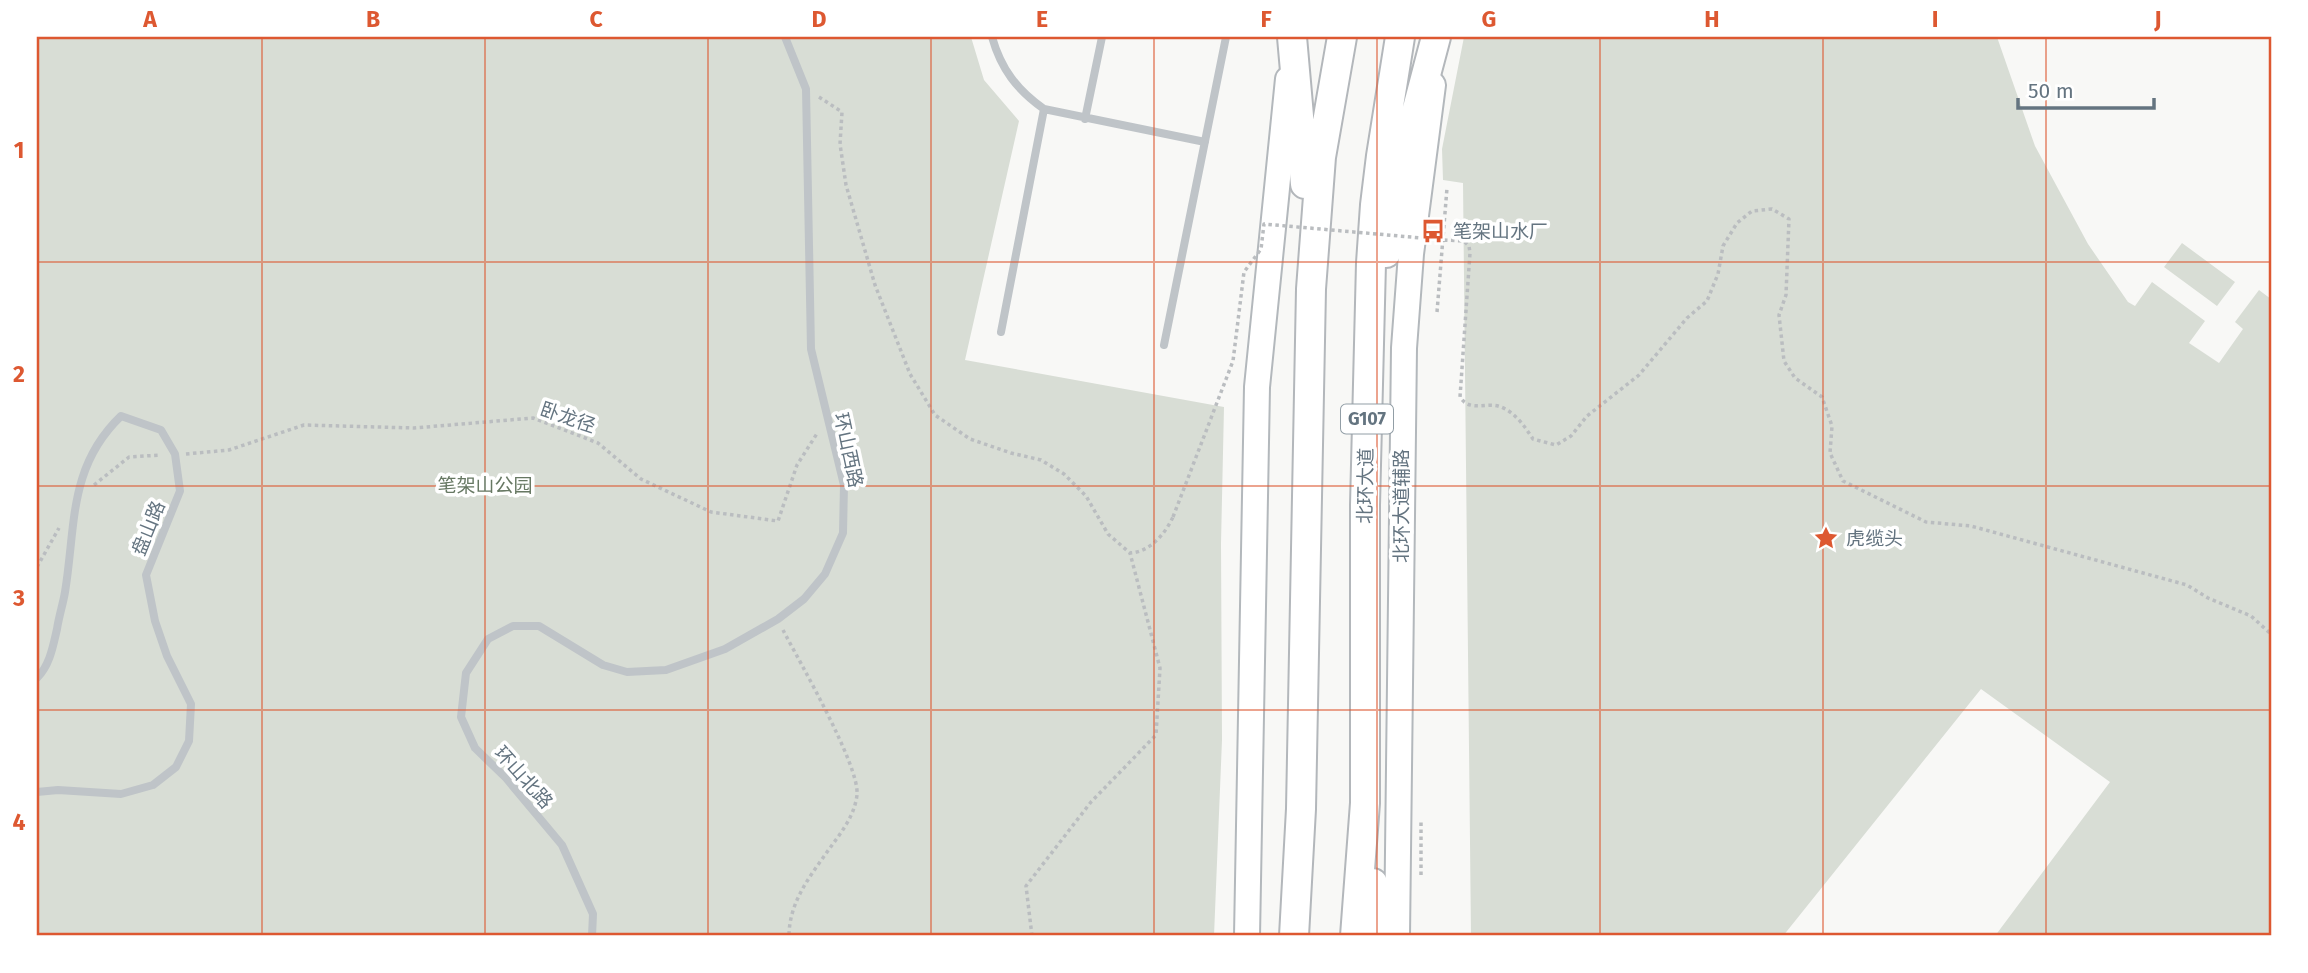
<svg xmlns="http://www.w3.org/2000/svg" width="2308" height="973" font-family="'Fira Sans','Noto Sans SC',sans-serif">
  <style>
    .green { fill: #d8ddd5 }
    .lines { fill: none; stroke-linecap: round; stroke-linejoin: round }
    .primary-casing { stroke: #b3b8bc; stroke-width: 28 }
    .highway-casing { stroke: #b3b7bb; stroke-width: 32 }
    .path { stroke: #babdc0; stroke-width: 3.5; stroke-dasharray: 3.5 3.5; stroke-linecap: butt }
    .lane { stroke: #bfc4c8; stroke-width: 8 }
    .primary { stroke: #fff; stroke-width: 24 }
    .highway { stroke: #fff; stroke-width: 28 }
    .path-bridge { stroke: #babdc0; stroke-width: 3.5; stroke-dasharray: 3.5 3.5; stroke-linecap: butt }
    .grid { fill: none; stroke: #dd5831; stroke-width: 2; stroke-opacity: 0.55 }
    .labels { text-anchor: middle; stroke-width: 7; stroke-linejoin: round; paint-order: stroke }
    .shield { fill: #fff; stroke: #929ea6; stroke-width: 2 }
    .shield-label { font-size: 18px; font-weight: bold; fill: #647480 }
    .poi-label { font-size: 19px; fill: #647480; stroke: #fff; text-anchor: start }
    .street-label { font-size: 19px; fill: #647480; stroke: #fff }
    .park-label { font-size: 19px; fill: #677863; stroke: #fff }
    .neatline { fill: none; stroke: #dd5831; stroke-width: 2.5 }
    .grid-label { font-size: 23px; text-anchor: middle; font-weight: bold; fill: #dd5831 }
  </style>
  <rect width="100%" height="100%" fill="#f8f8f6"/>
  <path class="green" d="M 37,37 L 971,37 L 984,80 L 1019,121 L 965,360 L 1224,407 L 1221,544 L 1222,740 L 1214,936 L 37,936 Z
    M 1464,37 L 1997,37 L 2035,146 L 2088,244 L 2128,302 L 2135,306 L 2152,282 L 2205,321 L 2189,343 L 2219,363 L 2243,329 L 2235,322 L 2259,290 L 2271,299 L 2271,936 L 1995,936 L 2110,782 L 1981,689 L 1783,936 L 1471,936 L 1463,183 L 1443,180 L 1442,149 Z
    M 2182,243 L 2235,282 L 2217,306 L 2164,267 Z"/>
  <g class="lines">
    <g class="primary-casing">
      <path id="primary" d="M 1247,936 L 1257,387 L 1288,79
        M 1397,936 L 1404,348 L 1411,254 L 1433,85"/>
    </g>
    <g class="highway-casing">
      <path id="highway" d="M 1292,37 L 1305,184
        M 1386,253 L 1414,120 L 1436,37
        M 1373,883 L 1378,936
        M 1294,936 L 1301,809 L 1311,289 L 1321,157 L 1342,37
        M 1355,936 L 1365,803 L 1365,505 L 1371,263 L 1375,205 L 1381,156 L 1400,37"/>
    </g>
    <path class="path" d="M 819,97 L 842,112 L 840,144 L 846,185 L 875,285 L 910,374 L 935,415 L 970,439 L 1011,453 L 1041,460 L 1064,474 L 1086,496 L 1108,534 L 1130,553 C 1150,552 1165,534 1173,517
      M 1444,240 L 1464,241 L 1469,246 L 1470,253 L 1460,397 C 1470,413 1487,401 1501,407 C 1516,413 1525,427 1533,439 L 1556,445 L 1571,436 L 1587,416 L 1639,375 L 1687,318 L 1707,301 L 1718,274 L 1723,246 L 1737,223 L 1752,211 L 1772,209 L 1789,219 L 1786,295 L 1779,315 L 1784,361 L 1795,378 L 1822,397 L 1832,426 L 1830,453 L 1843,481 L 1926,522 L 1971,526 L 2187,585 L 2208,598 L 2251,616 L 2271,634
      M 1437,312 L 1447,188
      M 186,454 L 229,450 L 304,425 L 414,428 L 533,418 L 598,443 L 641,479 L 711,512 L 778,521 L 797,465 L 818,432
      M 94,485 L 129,457 L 161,455
      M 37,567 L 59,528
      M 783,630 C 799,661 860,766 857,795 C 854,819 838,836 825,855 C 807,880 789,905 789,936
      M 1421,875 L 1421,819
      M 1032,936 L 1026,886 L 1091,802 L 1156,735 L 1160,668 L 1130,553"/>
    <path class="lane" d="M 992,37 C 1001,69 1017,90 1044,109 L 1205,142
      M 1085,119 L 1102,37
      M 1001,332 L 1044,109
      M 1164,345 L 1226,37
      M 37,678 C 50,665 53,646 57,629 C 59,616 63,604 65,592 C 76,525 68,467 121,416 L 161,430 L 175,454 L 180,491 L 146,575 L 155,621 L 167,656 L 191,704 L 189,741 L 176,767 L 153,785 L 121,794 L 58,790 L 37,792
      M 592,936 L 593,914 L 562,845 L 506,778 L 475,748 L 461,717 L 466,673 L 488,639 L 513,626 L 539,626 L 603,665 L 627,672 L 666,670 L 725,649 L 778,619 L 804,599 L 825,574 L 843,533 L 844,485 L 811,349 L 806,89 L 785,37"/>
    <use href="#primary" class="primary"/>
    <use href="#highway" class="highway"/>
    <path class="path-bridge" d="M 1173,517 L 1233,361 L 1244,272 L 1261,249 L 1264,224 L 1444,240"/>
  </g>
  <path class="grid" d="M 262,37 L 262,936M 485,37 L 485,936M 708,37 L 708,936M 931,37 L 931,936M 1154,37 L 1154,936M 1377,37 L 1377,936M 1600,37 L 1600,936M 1823,37 L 1823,936M 2046,37 L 2046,936M 37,262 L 2271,262M 37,486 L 2271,486M 37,710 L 2271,710"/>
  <defs>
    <g id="bus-bare" transform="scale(1.89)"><path d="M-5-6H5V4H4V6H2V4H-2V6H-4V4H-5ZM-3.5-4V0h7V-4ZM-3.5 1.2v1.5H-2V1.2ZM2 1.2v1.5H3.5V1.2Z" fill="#dd5831" stroke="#fff" stroke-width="2.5" paint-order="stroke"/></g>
    <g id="sight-bare" transform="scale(1.89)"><path d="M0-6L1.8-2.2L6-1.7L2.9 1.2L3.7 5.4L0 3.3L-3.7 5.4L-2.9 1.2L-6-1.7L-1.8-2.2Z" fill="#dd5831" stroke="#fff" stroke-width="2.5" paint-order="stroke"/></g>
  </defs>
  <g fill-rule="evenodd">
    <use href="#bus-bare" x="1433" y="231"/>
    <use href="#sight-bare" x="1826" y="538"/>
  </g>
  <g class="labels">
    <rect class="shield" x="1341" y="404.5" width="52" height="29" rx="5"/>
    <g class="shield-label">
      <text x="1367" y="425">G107</text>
    </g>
    <g class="poi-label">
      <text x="1453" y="238">笔架山水厂</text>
      <text x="1846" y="545">虎缆头</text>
    </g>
    <g class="street-label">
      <text transform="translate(568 417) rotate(19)" y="7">卧龙径</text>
      <text transform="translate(849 450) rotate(78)" y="7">环山西路</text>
      <text transform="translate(1365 486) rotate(-89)" y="7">北环大道</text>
      <text transform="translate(1401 506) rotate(-90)" y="7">北环大道辅路</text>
      <text transform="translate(148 528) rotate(-68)" y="7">盘山路</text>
      <text transform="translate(524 777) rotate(48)" y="7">环山北路</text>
    </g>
    <g class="park-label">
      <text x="485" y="492">笔架山公园</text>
    </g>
  </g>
  <rect width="2308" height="973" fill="none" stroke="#ffffff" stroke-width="77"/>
  <path d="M2018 98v10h136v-10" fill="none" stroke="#647480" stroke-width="3.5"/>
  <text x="2028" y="98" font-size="21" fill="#647480" stroke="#ffffff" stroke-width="5" paint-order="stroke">50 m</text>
  <rect x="38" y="38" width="2232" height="896" class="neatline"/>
  <g class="grid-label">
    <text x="150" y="27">A</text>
    <text x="373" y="27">B</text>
    <text x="596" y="27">C</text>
    <text x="819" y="27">D</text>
    <text x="1042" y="27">E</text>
    <text x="1266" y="27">F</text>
    <text x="1489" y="27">G</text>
    <text x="1712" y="27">H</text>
    <text x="1935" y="27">I</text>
    <text x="2158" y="27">J</text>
    <text x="19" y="158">1</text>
    <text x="19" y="382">2</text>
    <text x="19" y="606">3</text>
    <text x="19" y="830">4</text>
  </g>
</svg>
